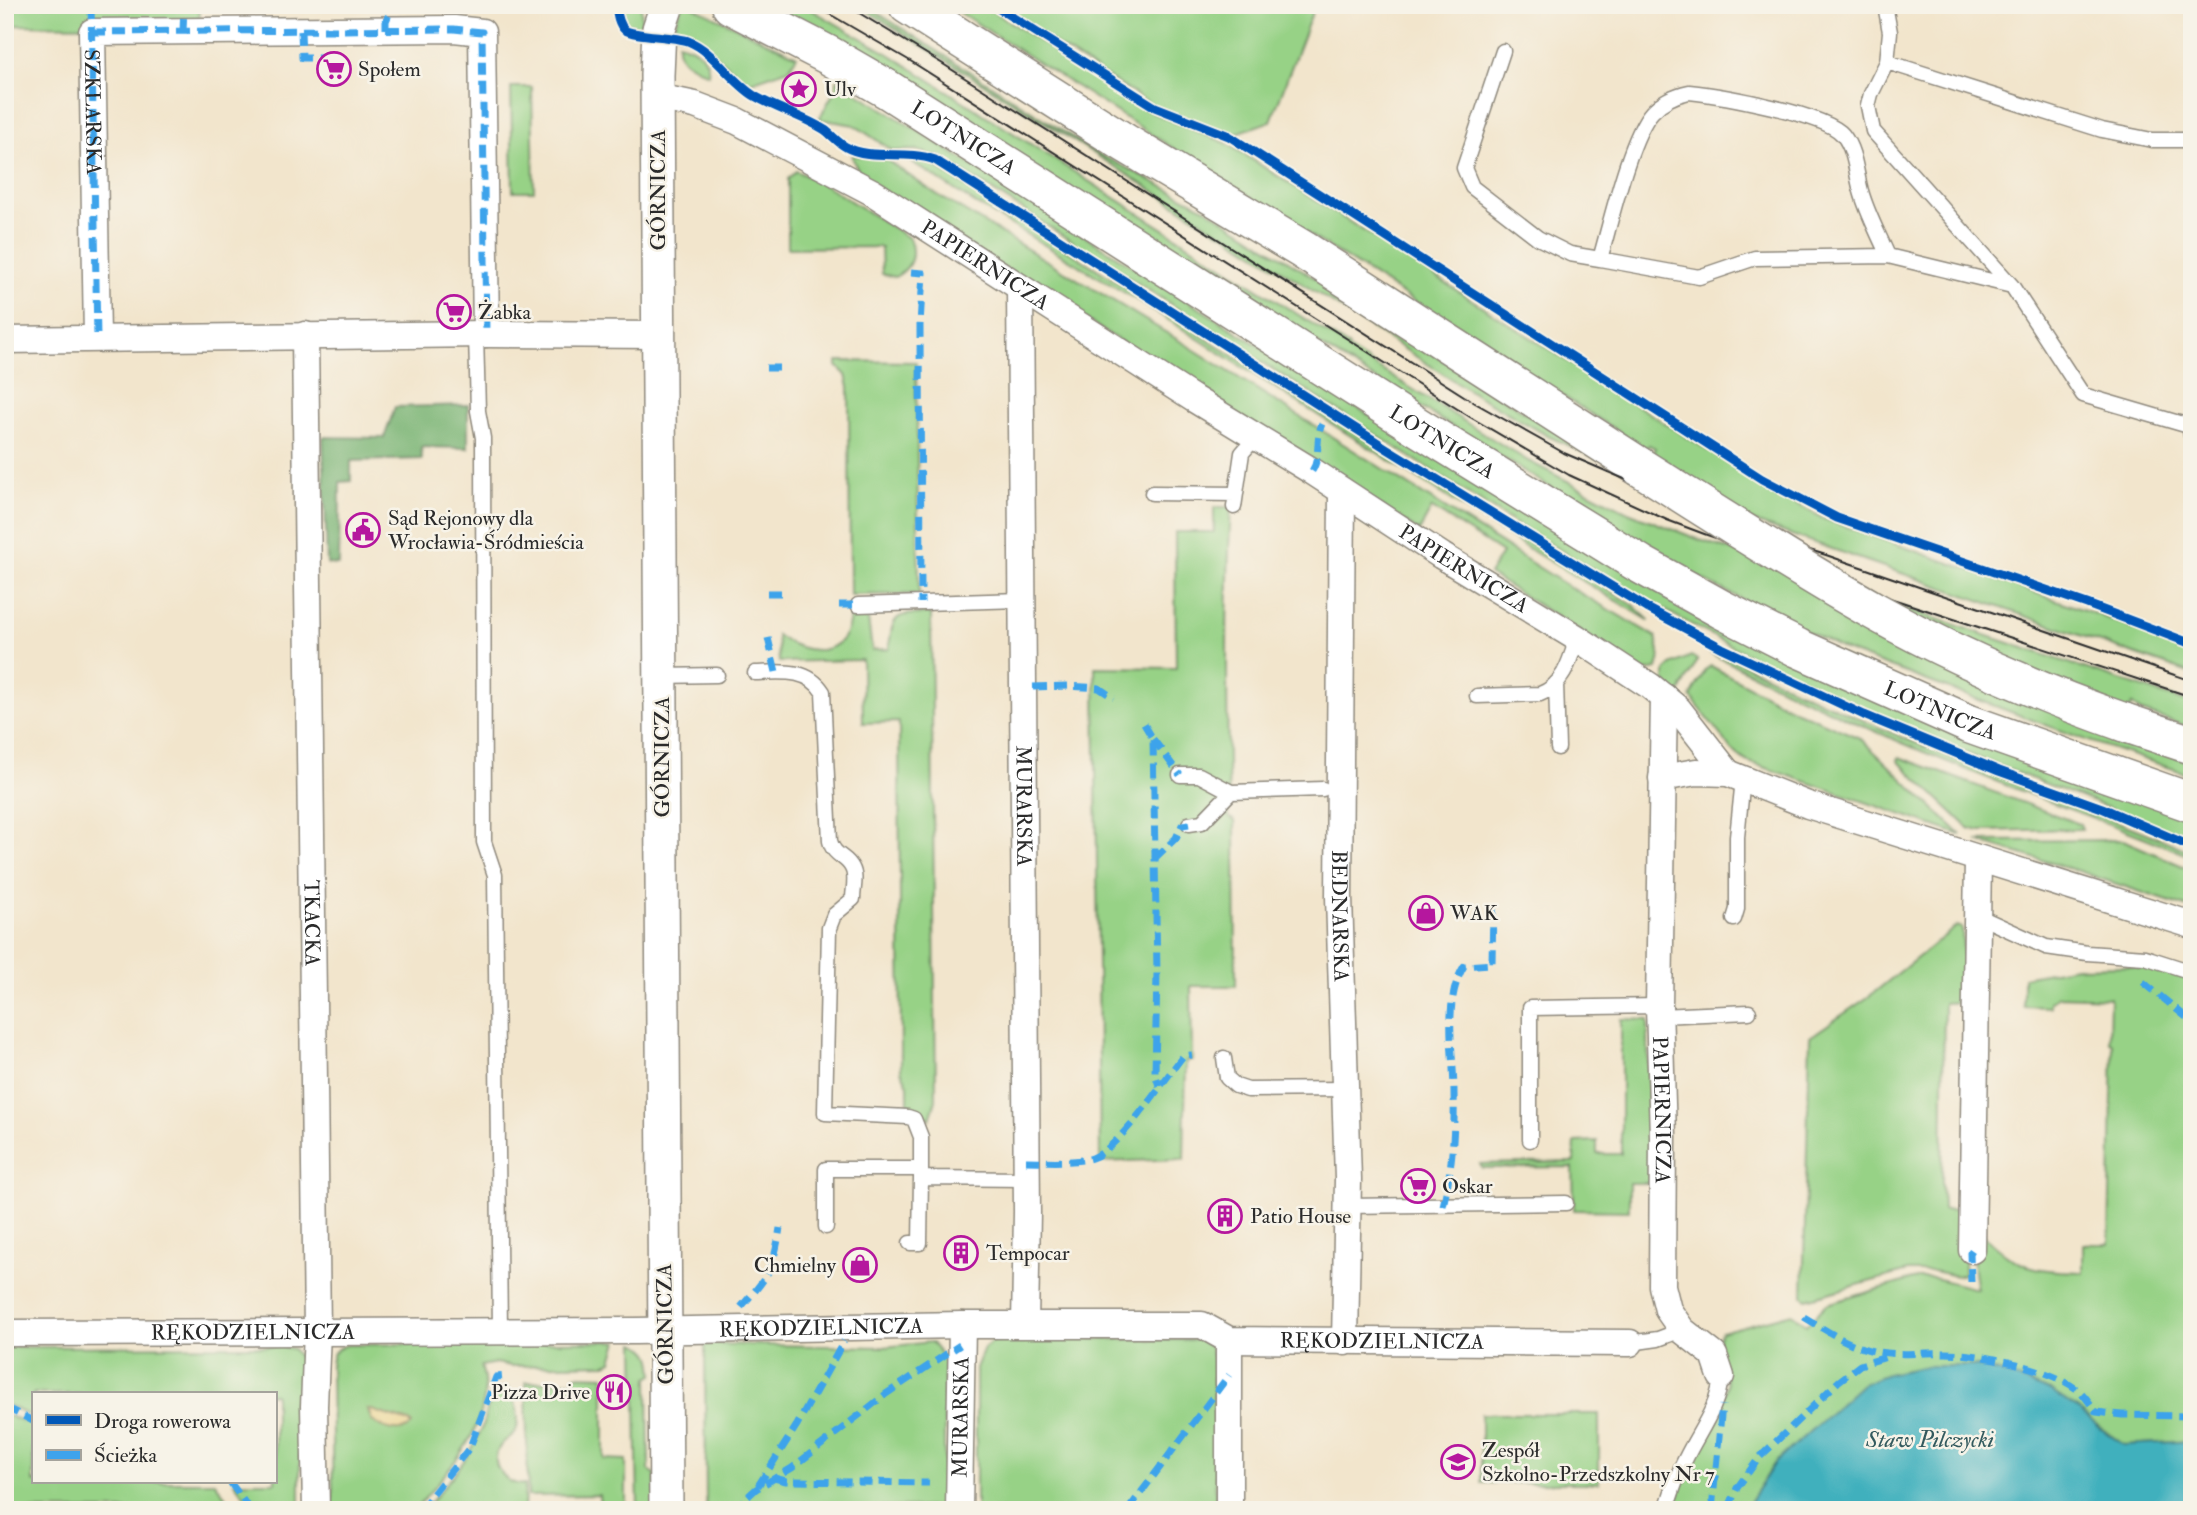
<svg xmlns="http://www.w3.org/2000/svg" width="2197" height="1515" font-family="'IM FELL Double Pica',serif">
  <style>
    .green { fill: #97d286; stroke: #617e58; stroke-width: 2 }
    .forest { fill: #79b473; stroke: #52704f; stroke-width: 2 }
    .sand { fill: #eeda9e; stroke: #8c8264; stroke-width: 2 }
    .water { fill: #41b0bd; stroke: #366e74; stroke-width: 2 }
    .lines { fill: none; stroke-linecap: round; stroke-linejoin: round }
    .service-casing { stroke: #8e887c; stroke-width: 17 }
    .minor-casing { stroke: #8e887c; stroke-width: 29 }
    .tertiary-casing { stroke: #8e887c; stroke-width: 36 }
    .primary-casing { stroke: #8e887c; stroke-width: 41 }
    .service { stroke: #fff; stroke-width: 14 }
    .minor { stroke: #fff; stroke-width: 26 }
    .tertiary { stroke: #fff; stroke-width: 33 }
    .primary { stroke: #fff; stroke-width: 38 }
    .tram { stroke: #2b2b2b; stroke-width: 2 }
    .primary-bridge-casing { stroke: #8e887c; stroke-width: 41; stroke-linecap: butt }
    .primary-bridge { stroke: #fff; stroke-width: 38 }
    .quiet { stroke: #3ea3eb; stroke-width: 7; stroke-dasharray: 14 7; stroke-linecap: butt }
    .cycleway-casing { stroke: #f7f3e8; stroke-width: 13 }
    .cycleway { stroke: #0057b8; stroke-width: 9 }
    .labels { text-anchor: middle; stroke-width: 5; stroke-linejoin: round; paint-order: stroke }
    .poi-label { font-size: 21px; fill: #2b2b2b; stroke: #f7f3e8; text-anchor: start }
    .street-label { font-size: 21px; fill: #2b2b2b; stroke: #f7f3e8 }
    .water-label { font-size: 23px; font-style: italic; fill: #335a5e; stroke: #f7f3e8 }
  </style>
  <rect width="100%" height="100%" fill="#f7f3e8"/>
  <filter id="ink" filterUnits="userSpaceOnUse"><feTurbulence type="fractalNoise" baseFrequency=".0143" numOctaves="2"/><feDisplacementMap in="SourceGraphic" scale="14" xChannelSelector="R" yChannelSelector="G"/><feConvolveMatrix kernelMatrix="1 2 1 2 8 2 1 2 1" color-interpolation-filters="sRGB"/></filter>
  <filter id="wash" filterUnits="userSpaceOnUse"><feTurbulence type="fractalNoise" baseFrequency=".00686" numOctaves="4" result="noise"/><feDisplacementMap in="SourceGraphic" scale="28" xChannelSelector="R" yChannelSelector="G"/><feGaussianBlur stdDeviation="1.57" result="paint"/><feColorMatrix in="noise" values="0 0 0 0 0 0 0 0 0 0 0 0 0 0 0 0 0 1.4 0 .05"/><feComposite in="paint" operator="in"/></filter>
  <g filter="url(#wash)">
    <rect width="100%" height="100%" fill="#f2e5cc"/>
    <path class="green" d="M 5,5 L 200,5 L 199,27 L 5,25 Z
      M 621,5 L 641,5 L 642,28 L 626,23 Z
      M 685,5 L 690,5 L 797,56 L 789,69 L 748,83 L 697,39 L 672,33 L 681,7 Z
      M 768,5 L 803,5 L 889,54 L 1349,347 L 1348,349 L 1528,461 L 1628,512 L 1703,541 L 2192,704 L 2192,728 L 2139,711 L 2132,704 L 2120,737 L 2192,762 L 2192,775 L 2089,741 L 1847,651 L 1691,574 Z
      M 858,5 L 865,5 L 1099,154 L 1207,209 L 1598,459 L 1550,437 L 1476,395 L 1223,233 L 1222,234 Z
      M 948,5 L 983,5 L 1151,112 L 1226,143 L 1674,429 L 1770,489 L 1824,519 L 2099,615 L 2192,652 L 2192,674 L 1740,517 L 1643,477 L 1655,448 L 1649,445 L 1646,449 Z
      M 993,5 L 1315,5 L 1271,121 L 1229,136 L 1155,107 Z
      M 678,43 C 693,46 711,57 708,74 C 694,66 676,62 678,43 Z
      M 837,80 L 1493,493 L 2192,819 L 2192,842 C 2088,797 1980,762 1876,716 C 1750,660 1630,593 1511,521 L 941,158 L 916,150 L 893,151 L 854,125 L 819,119 L 836,88 Z
      M 511,87 L 532,87 L 534,191 L 513,191 Z
      M 853,155 L 885,159 L 936,194 L 1190,347 L 1568,586 L 1656,637 L 1660,657 L 1657,669 L 1644,672 L 1489,574 L 1502,553 L 1432,508 L 1419,531 L 861,177 L 852,157 Z
      M 909,160 L 924,161 L 933,165 L 1511,532 L 1633,605 L 1650,621 L 1529,549 L 1140,302 L 976,204 Z
      M 796,171 L 820,182 L 909,238 C 916,255 911,268 895,277 L 882,274 L 881,247 L 788,248 L 788,179 Z
      M 837,361 L 916,362 L 919,594 L 850,595 L 849,387 L 846,375 L 837,366 Z
      M 1214,507 L 1231,507 C 1225,610 1227,714 1229,817 L 1235,821 L 1236,986 L 1191,986 L 1192,1060 L 1186,1061 L 1184,1159 L 1100,1162 L 1095,667 L 1176,668 L 1175,532 L 1214,532 Z
      M 850,613 L 858,613 L 868,619 L 872,650 L 889,649 C 892,613 896,614 931,614 L 936,1100 L 930,1119 L 908,1106 L 908,1085 L 901,1071 L 899,722 L 863,723 L 862,660 L 779,662 L 777,635 C 806,657 849,659 850,613 Z
      M 1710,653 L 1730,658 C 1810,697 1891,734 1973,767 C 2046,796 2120,821 2192,852 L 2192,857 C 2120,826 2046,802 1973,772 C 1883,737 1796,696 1710,653 Z
      M 1691,656 L 1698,660 L 1677,697 L 1665,682 L 1665,671 L 1671,665 Z
      M 1711,666 L 1790,708 L 1860,738 L 1961,835 L 1746,761 L 1732,750 L 1691,697 L 1705,670 Z
      M 1899,757 L 2080,824 L 2082,829 L 1980,831 L 1969,828 L 1898,761 Z
      M 2123,840 L 2192,870 L 2192,909 L 2075,870 L 1977,841 Z
      M 1957,926 L 1962,928 L 1966,1002 L 1944,1003 L 1942,1183 L 1943,1210 L 1965,1209 L 1964,1274 L 1957,1276 L 1933,1271 L 1908,1271 L 1807,1299 L 1803,1296 L 1810,1037 L 1871,995 Z
      M 2127,966 L 2154,969 L 2192,980 L 2192,1441 L 2124,1445 L 2052,1392 L 2005,1374 L 1976,1366 L 1928,1366 L 1775,1463 L 1744,1510 L 1673,1510 L 1692,1461 L 1720,1409 L 1727,1384 L 1716,1347 L 1721,1332 L 1792,1313 L 1806,1325 L 1827,1304 L 1917,1278 L 1934,1278 L 1977,1289 C 1972,1266 1972,1255 1980,1232 C 2018,1270 2032,1270 2083,1272 L 2083,1244 L 2109,1244 L 2113,1044 L 2109,1041 L 2110,998 L 2058,996 L 2050,1002 L 2050,1007 L 2023,1006 L 2023,977 L 2075,967 Z
      M 1621,1019 L 1648,1020 L 1649,1183 L 1629,1183 L 1629,1211 L 1574,1210 L 1573,1167 L 1482,1168 L 1480,1164 L 1574,1162 L 1575,1142 L 1597,1141 L 1597,1154 L 1621,1154 Z
      M 996,1338 L 1200,1340 L 1210,1346 L 1213,1359 L 1216,1510 L 976,1510 L 976,1368 L 984,1348 Z
      M 618,1341 L 612,1361 L 606,1364 L 511,1366 L 496,1363 L 481,1366 C 499,1421 447,1471 415,1510 L 333,1510 L 331,1367 C 332,1353 333,1350 347,1345 Z
      M 931,1342 L 944,1358 L 944,1507 L 706,1508 L 705,1344 L 884,1347 Z
      M 635,1343 C 652,1350 653,1358 654,1375 L 648,1378 L 649,1470 L 655,1474 L 655,1510 L 638,1510 Z
      M 282,1346 L 293,1349 L 300,1358 L 300,1510 L 255,1510 L 234,1482 L 275,1482 L 275,1394 L 33,1394 L 33,1417 L 5,1404 L 5,1347 Z
      M 575,1375 L 604,1376 L 604,1459 L 626,1460 L 626,1502 L 621,1509 L 424,1510 C 445,1485 469,1460 481,1430 C 487,1415 488,1389 507,1387 C 515,1399 520,1413 517,1428 C 515,1437 503,1439 499,1448 C 489,1466 506,1485 525,1485 L 524,1509 L 600,1508 L 599,1495 L 528,1496 L 526,1382 L 574,1381 Z
      M 1481,1414 L 1599,1414 L 1599,1483 L 1481,1483 Z
      M 5,1415 L 33,1424 L 33,1482 L 215,1482 L 235,1510 L 5,1510 Z"/>
    <path class="forest" d="M 468,405 L 468,448 L 421,447 L 422,459 L 351,461 L 351,481 L 340,482 L 339,565 L 327,564 L 323,437 L 384,438 L 395,407 Z"/>
    <path class="sand" d="M 368,1409 L 412,1423 L 411,1426 C 399,1435 383,1428 372,1421 Z"/>
    <path class="water" d="M 1928,1366 L 1976,1366 L 2005,1374 L 2052,1392 L 2077,1408 L 2100,1428 L 2124,1445 L 2192,1441 L 2192,1510 L 1744,1510 L 1775,1463 L 1862,1384 L 1887,1374 Z"/>
  </g>
  <g filter="url(#ink)">
    <g class="lines">
      <g class="service-casing">
        <path id="service" d="M 1885,5 L 1890,32 L 1887,62 L 1871,94 L 1868,106 L 1873,131 L 2012,286 L 2083,395 L 2189,426 L 2192,440
          M 1503,51 L 1464,168 L 1472,187 L 1538,238 L 1570,254 L 1600,259
          M 1887,62 L 2102,130 L 2152,140 L 2192,140
          M 1888,256 C 1879,235 1867,213 1861,191 C 1856,173 1855,150 1843,135 C 1827,114 1719,95 1689,92 C 1675,95 1662,101 1652,112 C 1630,136 1610,225 1600,259 L 1699,277 L 1755,258 L 1888,256 L 2012,286
          M 476,334 L 478,411 L 483,438 L 484,842 L 495,875 L 500,1331
          M 1152,493 L 1236,494
          M 1234,507 L 1242,453 L 1256,437
          M 858,605 L 1021,600
          M 755,673 C 781,672 808,668 823,692 L 830,841 C 834,857 847,856 852,868 C 857,877 853,889 853,899 L 834,915 L 829,928 L 825,1113 L 908,1117 L 914,1119 L 921,1137 L 921,1178 L 1026,1179
          M 661,676 L 717,675
          M 1556,683 L 1558,748
          M 1477,696 L 1540,694 C 1564,685 1570,660 1577,638
          M 1180,775 L 1199,775 L 1231,792 L 1323,789
          M 1189,824 L 1202,822 L 1231,792
          M 1978,916 L 2046,947 L 2087,953 L 2145,957 L 2192,972
          M 1734,919 L 1737,909 L 1737,837 L 1743,779
          M 1660,1016 L 1749,1012
          M 1224,1058 L 1227,1078 L 1236,1086 L 1248,1090 L 1345,1089
          M 1530,1140 L 1530,1008 L 1659,1006
          M 1347,1206 L 1566,1203
          M 826,1227 L 826,1169 L 921,1169
          M 910,1243 L 920,1243 L 921,1178
          M 1630,1343 L 1658,1339 L 1682,1330
          M 1666,1510 C 1672,1492 1677,1474 1686,1458 C 1699,1431 1719,1407 1721,1376"/>
      </g>
      <g class="minor-casing">
        <g id="minor">
          <path id="s1" d="M 657,97 L 695,105 L 737,121 L 872,192 L 1194,399 L 1312,471 L 1442,556 L 1577,638 L 1650,686 L 1678,709 L 1728,773"/>
          <path id="s2" d="M 1020,288 L 1027,1212 L 1025,1324"/>
          <path id="s3" d="M 305,335 L 317,1331 L 314,1406 L 316,1510"/>
          <path d="M 97,338 L 92,32 L 454,29 L 482,32 L 486,334"/>
          <path d="M 5,340 L 486,334 L 659,335"/>
          <path id="s4" d="M 1342,491 L 1339,897 L 1348,1179 L 1345,1342"/>
          <path id="s5" d="M 1664,697 L 1659,1006 L 1663,1136 L 1662,1286 L 1668,1310 L 1682,1330 L 1714,1355 L 1721,1376"/>
          <path d="M 1662,778 L 1696,772 L 1728,773 L 1808,805 L 2192,925"/>
          <path d="M 1972,1250 L 1978,860"/>
          <path id="s6" d="M 5,1333 L 636,1331 L 962,1325 L 1202,1325 L 1229,1340 L 1630,1343"/>
          <path d="M 1229,1340 L 1229,1510"/>
          <path id="s7" d="M 959,1510 L 962,1325"/>
        </g>
      </g>
      <g class="tertiary-casing">
        <path id="tertiary" d="M 666,1510 L 657,75 L 659,29 L 667,5"/>
      </g>
      <g class="primary-casing">
        <g id="primary">
          <path id="s8" d="M 731,5 L 830,56 L 887,89 L 1418,427 L 1640,564 L 1721,609 L 1798,648 L 1969,724 L 2192,803"/>
          <path d="M 908,5 L 1125,143 L 1303,250 L 1640,467"/>
          <path d="M 2123,722 L 2192,745"/>
        </g>
      </g>
      <use href="#service" class="service"/>
      <use href="#minor" class="minor"/>
      <use href="#tertiary" class="tertiary"/>
      <use href="#primary" class="primary"/>
      <path class="tram" d="M 814,5 L 912,62 L 1470,417 L 1569,475 L 1667,520 L 1707,535 L 1856,587 L 2192,697
        M 846,5 L 943,64 L 1475,403 L 1564,453 L 1701,512 L 1761,535 L 1826,555 L 2192,681"/>
      <g class="primary-bridge-casing">
        <path id="primary-bridge" d="M 1640,467 C 1718,516 1796,567 1876,612 C 1955,656 2038,692 2123,722"/>
      </g>
      <use href="#primary-bridge" class="primary-bridge"/>
      <g class="quiet">
        <path id="s9" d="M 91,5 L 97,338"/>
        <path d="M 386,29 L 386,21 L 393,5"/>
        <path d="M 301,31 L 302,58 L 334,58"/>
        <path d="M 92,32 L 454,29 L 482,32 L 486,334"/>
        <path d="M 183,32 L 184,5"/>
        <path d="M 911,272 L 923,273 L 920,325 L 921,603"/>
        <path d="M 766,368 L 779,368"/>
        <path d="M 1312,471 C 1321,458 1315,439 1322,424"/>
        <path d="M 767,593 L 782,593"/>
        <path d="M 839,605 L 858,605"/>
        <path d="M 768,638 L 776,672"/>
        <path d="M 1033,687 L 1069,686 L 1099,688 L 1114,698"/>
        <path d="M 1144,724 L 1153,739 L 1157,973 L 1155,1073 L 1159,1086"/>
        <path d="M 1153,739 L 1180,775"/>
        <path d="M 1154,859 L 1176,838 L 1182,825 L 1189,824"/>
        <path d="M 2143,982 L 2192,1022"/>
        <path d="M 1026,1161 C 1044,1161 1075,1163 1092,1158 C 1118,1150 1164,1080 1183,1056 L 1192,1055"/>
        <path d="M 1443,1206 C 1452,1169 1455,1131 1454,1093 C 1454,1052 1442,1003 1464,966 L 1492,964 L 1493,904"/>
        <path d="M 1971,1282 L 1970,1253 L 1972,1250"/>
        <path d="M 741,1307 C 769,1275 773,1271 780,1228"/>
        <path d="M 1804,1317 C 1824,1329 1843,1342 1866,1349 C 1892,1357 1920,1352 1946,1353 C 1982,1354 2046,1367 2075,1388 C 2084,1393 2090,1404 2096,1412 L 2122,1415 L 2192,1416"/>
        <path d="M 5,1407 L 33,1421"/>
        <path d="M 774,1478 L 786,1481 L 929,1483"/>
        <path d="M 230,1482 L 250,1510"/>
        <path d="M 758,1486 L 797,1425 L 844,1341"/>
        <path d="M 420,1510 L 470,1447 L 496,1377 L 507,1376"/>
        <path d="M 733,1510 L 756,1489 L 792,1468 L 886,1394 L 960,1345"/>
        <path d="M 1128,1510 L 1229,1375"/>
        <path d="M 1712,1510 L 1722,1405"/>
        <path d="M 1728,1510 L 1737,1488 L 1759,1458 L 1839,1381 L 1860,1365 L 1890,1356"/>
      </g>
      <g class="cycleway-casing">
        <path id="cycleway" d="M 616,5 C 617,13 618,24 625,30 C 633,36 674,36 688,41 C 712,50 731,81 753,95 C 776,109 803,116 825,130 C 832,135 838,143 846,147 C 871,161 906,149 935,160 L 1386,448 L 1647,608 L 1722,648 L 1864,715 L 1999,771 L 2102,808 L 2192,847
          M 993,5 L 1155,107 L 1229,136 L 1762,479 L 1837,518 L 2087,604 L 2192,644"/>
      </g>
      <use href="#cycleway" class="cycleway"/>
    </g>
  </g>
  <defs>
    <g id="supermarket-ring" transform="scale(1.75)"><circle r="9.5" fill="#f7f3e8" stroke="#b5179e" stroke-width="1.5"/><path d="M-6-5.5h2.5l.6 2H6L4.5 2H-2.5L-4.4-4H-6ZM-1.5 3.2a1.3 1.3 0 1 0 .1 0ZM3 3.2a1.3 1.3 0 1 0 .1 0Z" fill="#b5179e"/></g>
    <g id="sight-ring" transform="scale(1.75)"><circle r="9.5" fill="#f7f3e8" stroke="#b5179e" stroke-width="1.5"/><path d="M0-6L1.8-2.2L6-1.7L2.9 1.2L3.7 5.4L0 3.3L-3.7 5.4L-2.9 1.2L-6-1.7L-1.8-2.2Z" fill="#b5179e"/></g>
    <g id="civic-ring" transform="scale(1.75)"><circle r="9.5" fill="#f7f3e8" stroke="#b5179e" stroke-width="1.5"/><path d="M-.6-6.5H3V-4.5H.6V-3L4-1V1h2V6H-6V1h2V-1L-.6-3ZM-1.2 2.5V6h2.4V2.5Z" fill="#b5179e"/></g>
    <g id="shop-ring" transform="scale(1.75)"><circle r="9.5" fill="#f7f3e8" stroke="#b5179e" stroke-width="1.5"/><path d="M-5-2.5h2.3a2.7 3.5 0 0 1 5.4 0H5L5.5 6h-11ZM-1.5-2.5h3a1.5 2.3 0 0 0-3 0Z" fill="#b5179e"/></g>
    <g id="building-ring" transform="scale(1.75)"><circle r="9.5" fill="#f7f3e8" stroke="#b5179e" stroke-width="1.5"/><path d="M-4-6H4V6H1V3H-1V6H-4ZM-2.5-4.3h1.7v1.8h-1.7ZM.8-4.3h1.7v1.8H.8ZM-2.5-1h1.7V.8h-1.7ZM.8-1h1.7V.8H.8Z" fill="#b5179e"/></g>
    <g id="restaurant-ring" transform="scale(1.75)"><circle r="9.5" fill="#f7f3e8" stroke="#b5179e" stroke-width="1.5"/><path d="M-5-6h1v4h1v-4h1v4h1v-4h1v5L-1.5 .5V6h-2V.5L-5-1ZM5-6V6H3V1.5H1.5Q1.5-4 5-6Z" fill="#b5179e"/></g>
    <g id="school-ring" transform="scale(1.75)"><circle r="9.5" fill="#f7f3e8" stroke="#b5179e" stroke-width="1.5"/><path d="M0-5L7-2L0 1L-7-2ZM-4 1L0 2.5L4 1V4Q0 6-4 4Z" fill="#b5179e"/></g>
  </defs>
  <g fill-rule="evenodd">
    <use href="#supermarket-ring" x="334" y="69"/>
    <use href="#sight-ring" x="799" y="89"/>
    <use href="#supermarket-ring" x="454" y="312"/>
    <use href="#civic-ring" x="363" y="530"/>
    <use href="#shop-ring" x="1426" y="913"/>
    <use href="#supermarket-ring" x="1418" y="1186"/>
    <use href="#building-ring" x="1225" y="1216"/>
    <use href="#building-ring" x="961" y="1253"/>
    <use href="#shop-ring" x="860" y="1265"/>
    <use href="#restaurant-ring" x="614" y="1392"/>
    <use href="#school-ring" x="1458" y="1462"/>
  </g>
  <g class="labels">
    <g class="poi-label">
      <text x="358" y="76">Społem</text>
      <text x="824" y="96">Ulv</text>
      <text x="478" y="319">Żabka</text>
      <text x="388" y="525">Sąd Rejonowy dla<tspan x="388" dy="24">Wrocławia-Śródmieścia</tspan></text>
      <text x="1450" y="920">WAK</text>
      <text x="1442" y="1193">Oskar</text>
      <text x="1250" y="1223">Patio House</text>
      <text x="986" y="1260">Tempocar</text>
      <text x="836" y="1272" text-anchor="end">Chmielny</text>
      <text x="590" y="1399" text-anchor="end">Pizza Drive</text>
      <text x="1482" y="1457">Zespół<tspan x="1482" dy="24">Szkolno-Przedszkolny Nr 7</tspan></text>
    </g>
    <g class="street-label">
      <text dy="7" stroke="none"><textPath href="#s9" startOffset="107">SZKLARSKA</textPath></text>
      <text dy="7" stroke="none"><textPath href="#s8" startOffset="268">LOTNICZA</textPath></text>
      <text transform="translate(658 190) rotate(-90)" y="7">GÓRNICZA</text>
      <text dy="7" stroke="none"><textPath href="#s1" startOffset="371">PAPIERNICZA</textPath></text>
      <text dy="7" stroke="none"><textPath href="#s8" startOffset="835">LOTNICZA</textPath></text>
      <text dy="7" stroke="none"><textPath href="#s1" startOffset="938">PAPIERNICZA</textPath></text>
      <text dy="7" stroke="none"><textPath href="#s8" startOffset="1402">LOTNICZA</textPath></text>
      <text transform="translate(662 757) rotate(-90)" y="7">GÓRNICZA</text>
      <text dy="7" stroke="none"><textPath href="#s2" startOffset="518">MURARSKA</textPath></text>
      <text dy="7" stroke="none"><textPath href="#s4" startOffset="425">BEDNARSKA</textPath></text>
      <text dy="7" stroke="none"><textPath href="#s3" startOffset="588">TKACKA</textPath></text>
      <text dy="7" stroke="none"><textPath href="#s5" startOffset="413">PAPIERNICZA</textPath></text>
      <text transform="translate(665 1324) rotate(-91)" y="7">GÓRNICZA</text>
      <text dy="7" stroke="none"><textPath href="#s6" startOffset="816">RĘKODZIELNICZA</textPath></text>
      <text dy="7" stroke="none"><textPath href="#s6" startOffset="248">RĘKODZIELNICZA</textPath></text>
      <text dy="7" stroke="none"><textPath href="#s6" startOffset="1381">RĘKODZIELNICZA</textPath></text>
      <text dy="7" stroke="none"><textPath href="#s7" startOffset="93">MURARSKA</textPath></text>
    </g>
    <g class="water-label">
      <text x="1930" y="1447">Staw Pilczycki</text>
    </g>
  </g>
  <rect width="2197" height="1515" fill="none" stroke="#f7f3e8" stroke-width="28"/>
  <rect x="32" y="1392" width="245" height="91" fill="#f7f3e8" stroke="#a5a39c" stroke-width="2"/>
  <rect x="46" y="1415" width="35" height="10" fill="#0057b8" stroke="#a5a39c" stroke-width="2"/>
  <text x="94" y="1428" font-size="21" fill="#2b2b2b">Droga rowerowa</text>
  <rect x="46" y="1450" width="35" height="10" fill="#3ea3eb" stroke="#a5a39c" stroke-width="2"/>
  <text x="94" y="1462" font-size="21" fill="#2b2b2b">Ścieżka</text>
</svg>
